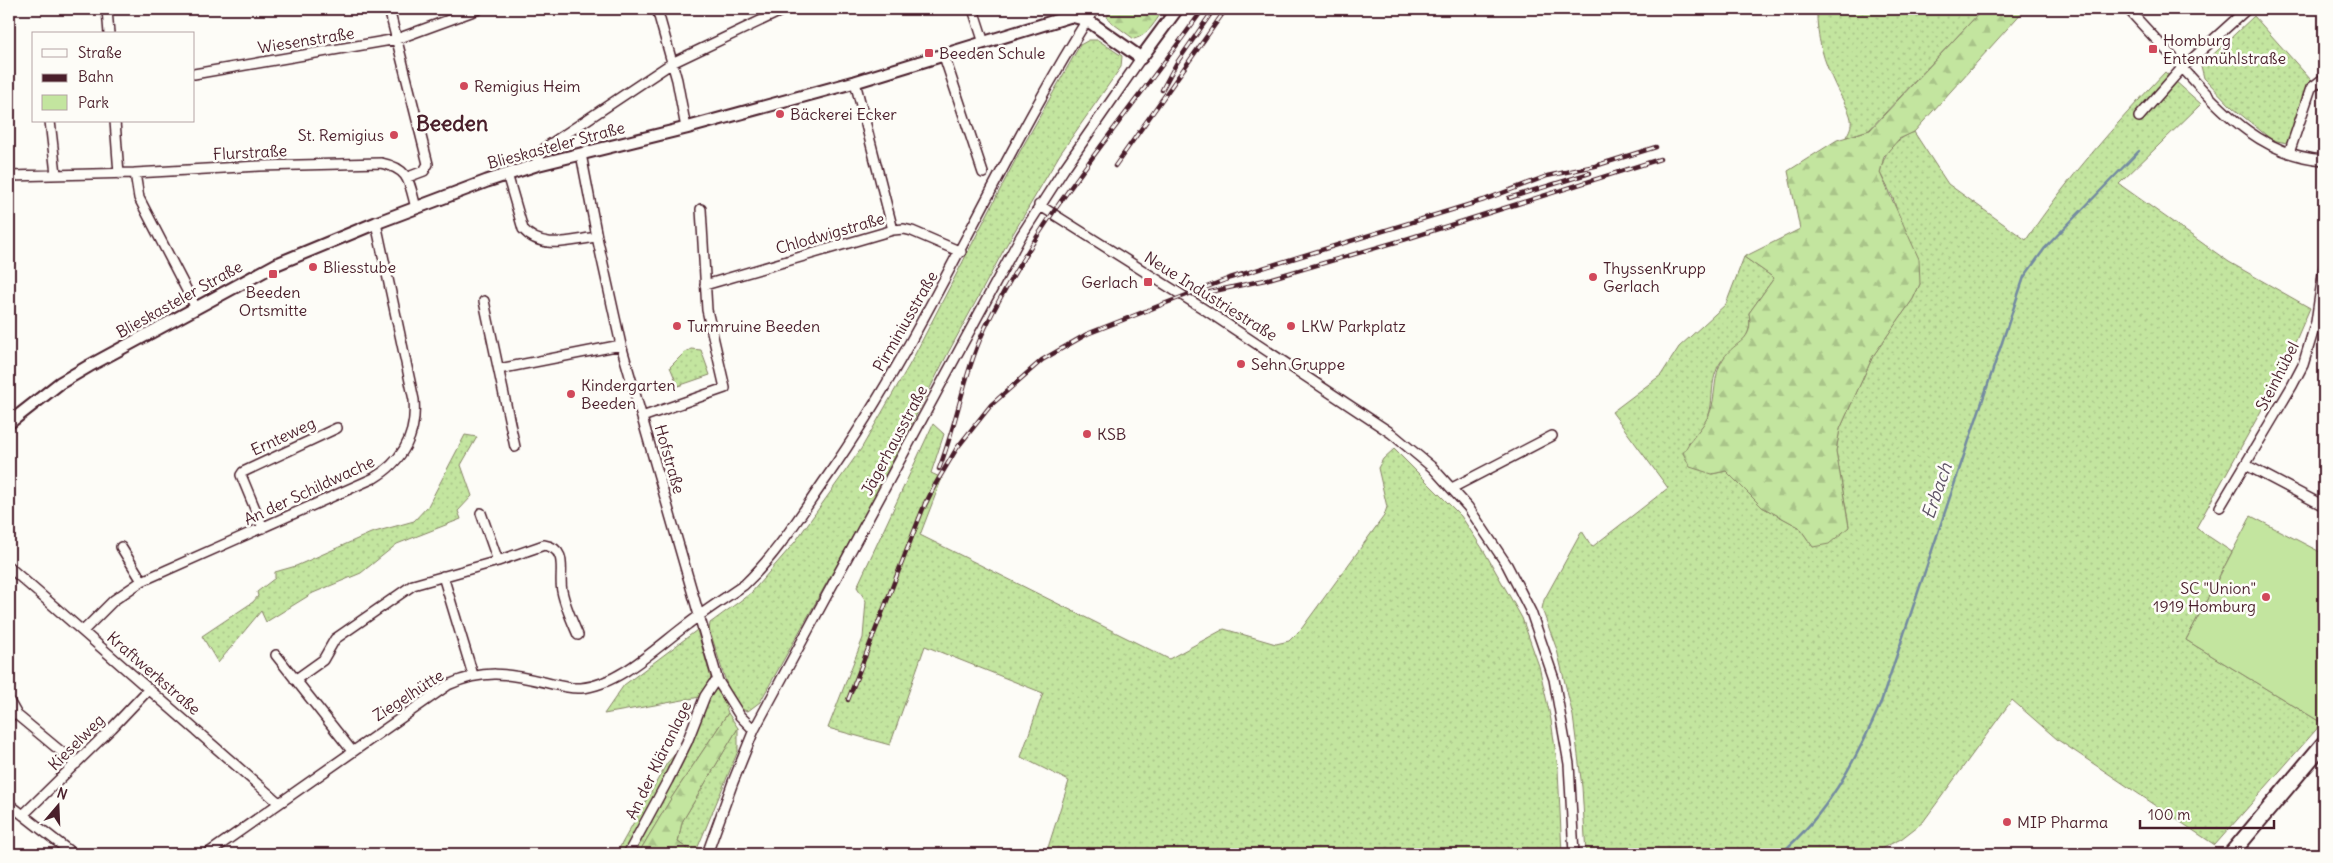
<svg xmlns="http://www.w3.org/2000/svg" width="2333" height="863" font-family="Delius,sans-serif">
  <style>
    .green { fill: url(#green-dots); stroke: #868265 }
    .forest { fill: url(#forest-firs); stroke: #868265 }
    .pitch { fill: #c3e59f; stroke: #868265 }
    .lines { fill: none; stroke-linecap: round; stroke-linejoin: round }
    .stream { stroke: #738aa1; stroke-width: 2.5 }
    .minor-casing { stroke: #4a1f2b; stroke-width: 12 }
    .tertiary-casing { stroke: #4a1f2b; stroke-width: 15 }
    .primary-casing { stroke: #4a1f2b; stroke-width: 18 }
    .minor { stroke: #fdfcf7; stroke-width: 9 }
    .tertiary { stroke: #fdfcf7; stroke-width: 11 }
    .primary { stroke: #fdfcf7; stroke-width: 14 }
    .rail-casing { stroke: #4a1f2b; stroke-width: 4.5 }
    .rail { stroke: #fdfcf7; stroke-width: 2.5; stroke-dasharray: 8; stroke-linecap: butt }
    .poi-dot { fill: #d1495b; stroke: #fdfcf7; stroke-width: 2 }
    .labels { text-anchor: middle; stroke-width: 5; stroke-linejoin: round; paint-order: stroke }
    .street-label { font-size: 16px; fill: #4a1f2b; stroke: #fdfcf7 }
    .poi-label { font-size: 16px; fill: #4a1f2b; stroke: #fdfcf7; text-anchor: start }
    .water-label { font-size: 18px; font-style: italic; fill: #5f5466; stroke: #fdfcf7 }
    .district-label { font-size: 21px; font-weight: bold; fill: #4a1f2b; stroke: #fdfcf7 }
  </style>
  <defs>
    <pattern id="green-dots" width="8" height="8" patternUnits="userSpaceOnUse" patternTransform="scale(1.25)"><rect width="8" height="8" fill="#c3e59f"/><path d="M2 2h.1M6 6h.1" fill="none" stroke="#a9c489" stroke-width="1.8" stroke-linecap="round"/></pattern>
    <pattern id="forest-firs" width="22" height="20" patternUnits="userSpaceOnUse" patternTransform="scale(1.25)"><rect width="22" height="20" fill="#c3e59f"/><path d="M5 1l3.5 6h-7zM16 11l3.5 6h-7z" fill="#a9c489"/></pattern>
  </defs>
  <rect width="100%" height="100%" fill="#fdfcf7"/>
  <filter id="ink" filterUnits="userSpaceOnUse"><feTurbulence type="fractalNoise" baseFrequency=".02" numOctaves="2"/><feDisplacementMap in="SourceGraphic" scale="10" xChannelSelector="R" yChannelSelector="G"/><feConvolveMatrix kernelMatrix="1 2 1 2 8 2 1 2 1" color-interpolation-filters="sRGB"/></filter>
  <g filter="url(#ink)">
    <path class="green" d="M 1817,9 L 1983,9 L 1869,130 L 1846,137 C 1849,131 1852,127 1851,119 C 1849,109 1841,97 1836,87 C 1824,62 1816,37 1817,9 Z
      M 2254,16 L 2311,80 L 2287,143 L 2272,140 L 2233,108 L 2204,78 L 2201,66 Z
      M 1089,40 L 1098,40 L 1122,56 L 1121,67 L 1060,154 L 1007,244 L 948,353 L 868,509 L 760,702 L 748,711 C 745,710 743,710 740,709 C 728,701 717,646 709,631 L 710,623 L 751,593 L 795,542 L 861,449 L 911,362 L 1018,155 L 1080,45 Z
      M 2165,72 L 2201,104 L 2119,184 L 2229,262 L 2310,308 L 2281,375 L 2196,528 L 2232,552 L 2186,640 L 2322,723 L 2215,845 L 2058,740 L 2012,700 L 1923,822 L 1901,839 L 1870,854 L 1586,854 L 1582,787 L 1573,716 L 1557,650 L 1542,609 L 1544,600 L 1582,531 L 1592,547 L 1668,488 L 1612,412 L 1661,375 L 1679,347 L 1726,304 L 1744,257 L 1774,278 L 1749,313 C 1755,346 1728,343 1717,369 C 1711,382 1713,398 1710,411 C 1707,423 1696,434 1688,443 L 1712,474 L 1726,471 L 1762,507 L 1799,527 L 1813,547 L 1849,526 L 1836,451 L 1840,429 L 1873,356 L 1913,299 L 1920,284 L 1893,198 L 1880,173 C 1885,150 1893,141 1914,132 L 1948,184 L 2026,240 C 2066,180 2115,125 2165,72 Z
      M 691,349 L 701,350 L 710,375 L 678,386 L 670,367 L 684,353 Z
      M 933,424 L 944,434 L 931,473 L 942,478 L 920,535 L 1169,659 L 1224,629 L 1276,644 L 1289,641 L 1302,628 L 1384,516 L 1387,507 L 1378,468 L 1383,459 L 1394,449 L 1461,516 L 1484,551 L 1522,618 L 1539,666 L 1551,720 L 1558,769 L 1562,854 L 1046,854 L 1069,781 L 1021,757 L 1043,693 L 925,646 L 890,745 L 828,728 L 863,638 L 866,601 L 857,587 Z
      M 465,435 L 477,437 L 461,465 L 472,496 L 458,511 L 461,519 L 397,544 L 361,573 L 313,593 L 266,622 L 261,611 L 218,663 L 202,636 L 253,602 L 258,596 L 257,592 L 275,578 L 275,572 L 296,566 L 371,533 L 414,521 L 428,506 Z
      M 697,630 L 711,678 L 724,701 L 728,713 L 672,797 L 638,854 L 616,854 L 667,763 L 679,750 L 700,697 L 604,714 L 624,685 Z
      M 738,728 L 738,751 L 695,854 L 678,842 L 682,822 Z"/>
    <path class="forest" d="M 1111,9 L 1164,9 C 1156,20 1148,36 1134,39 L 1111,22 L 1107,17 Z
      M 1983,9 L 2025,9 L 1914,132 L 1899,139 L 1884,156 L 1880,173 L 1919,259 L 1920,284 L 1913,299 L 1873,356 L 1840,429 L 1836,451 L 1849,527 L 1829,544 L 1813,547 L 1799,527 L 1762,507 L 1726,471 L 1712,474 L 1690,467 L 1683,453 C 1690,439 1702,429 1709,415 C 1717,397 1712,376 1723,359 C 1736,339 1754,343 1749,313 L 1774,278 L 1744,257 L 1800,229 L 1788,171 L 1837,140 L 1870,130 Z
      M 728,713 L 738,728 L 682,822 L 678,842 L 695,854 L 638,854 L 672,797 Z"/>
    <path class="pitch" d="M 2251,516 L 2324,554 L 2324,720 L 2322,723 L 2186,640 Z"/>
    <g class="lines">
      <path class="stream" d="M 1780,854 C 1827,815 1856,760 1880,705 L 2024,277 L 2045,248 L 2139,151"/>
      <g class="minor-casing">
        <path id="minor" d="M 107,9 L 109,34
          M 389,9 L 428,164 L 424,171 L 408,177
          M 657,9 L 677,80 L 686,128
          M 973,9 L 984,43
          M 2128,9 C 2148,31 2168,52 2188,74 C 2225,115 2265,156 2324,160
          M 944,56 L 983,173
          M 194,74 L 397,39 L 479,9
          M 855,82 L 893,230
          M 2139,117 L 2182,68 L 2247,9
          M 50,121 L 56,174
          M 115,121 L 119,174
          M 2289,153 L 2311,88 L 2324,78
          M 581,154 L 597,237 L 621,345 L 718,681 L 740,716 L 754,730
          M 536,165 L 539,155 L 546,147 L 672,63 L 785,9
          M 135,173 L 139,198 L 196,308
          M 507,174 L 523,229 C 542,251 571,240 597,237
          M 9,176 L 135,173 L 259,166 L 381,163 C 410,169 409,182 416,208
          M 1039,205 L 1207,311 L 1391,433 L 1433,468 L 1468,507 L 1507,565 L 1531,612 L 1554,679 L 1569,764 L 1574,854
          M 705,285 L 893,230 L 904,229 L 912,231 L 961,252
          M 484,301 L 515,447
          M 499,369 L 621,345
          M 642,417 L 725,388 L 707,310 L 701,209
          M 2246,465 L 2324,506
          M 1452,488 L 1552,436
          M 2220,507 L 2292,386 L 2303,365 L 2316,322 L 2324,267
          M 481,513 L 498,561
          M 263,528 L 241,475 L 243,472 L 337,428
          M 121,547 L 142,581
          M 9,567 L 279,803
          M 443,576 L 473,675
          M 83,631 L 114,600 L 142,581 L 374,478 C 403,461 417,434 414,400 L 376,223
          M 276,655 L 352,751
          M 295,680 L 323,660 L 335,639 L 413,585 L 498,561 L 544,545 C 570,549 558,574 562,591 C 565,606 572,621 578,635
          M 9,701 L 17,715 L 76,764
          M 9,804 L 73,854
          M 23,815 L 112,728 L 149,689
          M 207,854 L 448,685 C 484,669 507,673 544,682 C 556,685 569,689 581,688 C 619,685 658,646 688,624 C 706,610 725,598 744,585 C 777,554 801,514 827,477 C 930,329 997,161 1094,9
          M 628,854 L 668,780 L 687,742 L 705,696 L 713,684 L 718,681
          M 707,854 L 733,782 L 754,730 L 1021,236 L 1064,169 L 1141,58"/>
      </g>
      <g class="tertiary-casing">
        <path id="tertiary" d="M 9,423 L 60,383 L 89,366 L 277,264 L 376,223 L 487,181 L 536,165 L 686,128 L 855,82 L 1071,16 L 1087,20 L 1141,58 L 1177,9"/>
      </g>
      <g class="primary-casing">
        <path id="primary" d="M 2231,854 L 2324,743"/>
      </g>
      <use href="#minor" class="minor"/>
      <use href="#tertiary" class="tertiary"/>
      <use href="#primary" class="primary"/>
      <g class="rail-casing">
        <path id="rail" d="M 1162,90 L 1176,64 L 1214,9
          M 1115,166 L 1226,9
          M 1509,198 L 1590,173
          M 1210,292 L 1265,280 L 1403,240 L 1660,159
          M 939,469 C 957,423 964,373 985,328 C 1041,212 1129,114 1203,9
          M 924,507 L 935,485 L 957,448 L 991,405 L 1042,360 L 1087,334 L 1230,278 L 1484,200 L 1547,176 L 1595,166 L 1656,147
          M 848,700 L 926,501"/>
      </g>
      <use href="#rail" class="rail"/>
    </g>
  </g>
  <g class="poi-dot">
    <rect x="2148" y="44" width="10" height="10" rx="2.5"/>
    <rect x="924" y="48" width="10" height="10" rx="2.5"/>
    <circle cx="464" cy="86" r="5"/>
    <circle cx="780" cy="114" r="5"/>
    <circle cx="394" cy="135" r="5"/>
    <circle cx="313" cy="267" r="5"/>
    <rect x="268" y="269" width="10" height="10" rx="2.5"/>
    <circle cx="1593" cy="277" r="5"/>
    <rect x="1143" y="277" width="10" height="10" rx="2.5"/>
    <circle cx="677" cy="326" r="5"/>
    <circle cx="1291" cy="326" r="5"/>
    <circle cx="1241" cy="364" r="5"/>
    <circle cx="571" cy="394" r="5"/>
    <circle cx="1087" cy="434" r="5"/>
    <circle cx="2266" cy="597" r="5"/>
    <circle cx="2007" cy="822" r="5"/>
  </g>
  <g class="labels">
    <g class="street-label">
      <text transform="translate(306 40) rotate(-9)" y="6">Wiesenstraße</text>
      <text transform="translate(556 145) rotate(-15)" y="6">Blieskasteler Straße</text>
      <text transform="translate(250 152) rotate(-3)" y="6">Flurstraße</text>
      <text transform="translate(830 233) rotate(-16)" y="6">Chlodwigstraße</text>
      <text transform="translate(1211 296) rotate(32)" y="6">Neue Industriestraße</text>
      <text transform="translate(179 299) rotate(-29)" y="6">Blieskasteler Straße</text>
      <text transform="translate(905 321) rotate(-60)" y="6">Pirminiusstraße</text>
      <text transform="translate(2277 376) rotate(-63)" y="6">Steinhübel</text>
      <text transform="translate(283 436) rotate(-25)" y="6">Ernteweg</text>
      <text transform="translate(894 440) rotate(-62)" y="6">Jägerhausstraße</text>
      <text transform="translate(670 459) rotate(74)" y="6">Hofstraße</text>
      <text transform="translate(309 490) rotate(-25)" y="6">An der Schildwache</text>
      <text transform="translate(154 673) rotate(41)" y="6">Kraftwerkstraße</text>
      <text transform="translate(408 695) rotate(-33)" y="6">Ziegelhütte</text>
      <text transform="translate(76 742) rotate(-45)" y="6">Kieselweg</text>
      <text transform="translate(658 760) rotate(-64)" y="6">An der Kläranlage</text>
    </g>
    <g class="poi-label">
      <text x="2163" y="46">Homburg<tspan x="2163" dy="18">Entenmühlstraße</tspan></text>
      <text x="939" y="59">Beeden Schule</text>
      <text x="474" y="92">Remigius Heim</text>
      <text x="790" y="120">Bäckerei Ecker</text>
      <text x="384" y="141" text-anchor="end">St. Remigius</text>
      <text x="323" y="273">Bliesstube</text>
      <text x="1603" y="274">ThyssenKrupp<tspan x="1603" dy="18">Gerlach</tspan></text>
      <text x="1138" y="288" text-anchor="end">Gerlach</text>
      <text x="273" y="298" text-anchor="middle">Beeden<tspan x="273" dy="18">Ortsmitte</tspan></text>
      <text x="687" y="332">Turmruine Beeden</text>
      <text x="1301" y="332">LKW Parkplatz</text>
      <text x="1251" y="370">Sehn Gruppe</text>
      <text x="581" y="391">Kindergarten<tspan x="581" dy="18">Beeden</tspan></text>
      <text x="1097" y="440">KSB</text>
      <text x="2256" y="594" text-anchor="end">SC "Union"<tspan x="2256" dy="18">1919 Homburg</tspan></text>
      <text x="2017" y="828">MIP Pharma</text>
    </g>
    <g class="water-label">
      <text transform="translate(1937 491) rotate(-71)" y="6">Erbach</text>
    </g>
    <g class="district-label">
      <text x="452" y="131">Beeden</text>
    </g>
  </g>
  <rect width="2333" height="863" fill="none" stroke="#fdfcf7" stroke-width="30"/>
  <rect x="15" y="15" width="2303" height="833" fill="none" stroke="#4a1f2b" stroke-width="2" filter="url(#ink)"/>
  <rect x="32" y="32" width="162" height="90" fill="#fdfcf7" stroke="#b5a4a5"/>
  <rect x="42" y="49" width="25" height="8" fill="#fdfcf7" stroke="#b5a4a5"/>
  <text x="78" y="58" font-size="15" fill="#4a1f2b">Straße</text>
  <rect x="42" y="74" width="25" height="8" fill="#4a1f2b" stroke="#b5a4a5"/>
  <text x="78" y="82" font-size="15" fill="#4a1f2b">Bahn</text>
  <rect x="42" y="95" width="25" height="15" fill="#c3e59f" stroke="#b5a4a5"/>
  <text x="78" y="108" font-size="15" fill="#4a1f2b">Park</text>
  <g transform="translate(58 806) rotate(19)" stroke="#fdfcf7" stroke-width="4" paint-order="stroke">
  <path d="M0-4L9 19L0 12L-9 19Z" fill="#4a1f2b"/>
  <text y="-8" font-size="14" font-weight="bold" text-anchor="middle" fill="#4a1f2b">N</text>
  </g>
  <path d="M2140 820v8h134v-8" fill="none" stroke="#4a1f2b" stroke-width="2.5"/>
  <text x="2148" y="820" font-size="15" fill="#4a1f2b" stroke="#fdfcf7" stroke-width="4" paint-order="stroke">100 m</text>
</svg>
